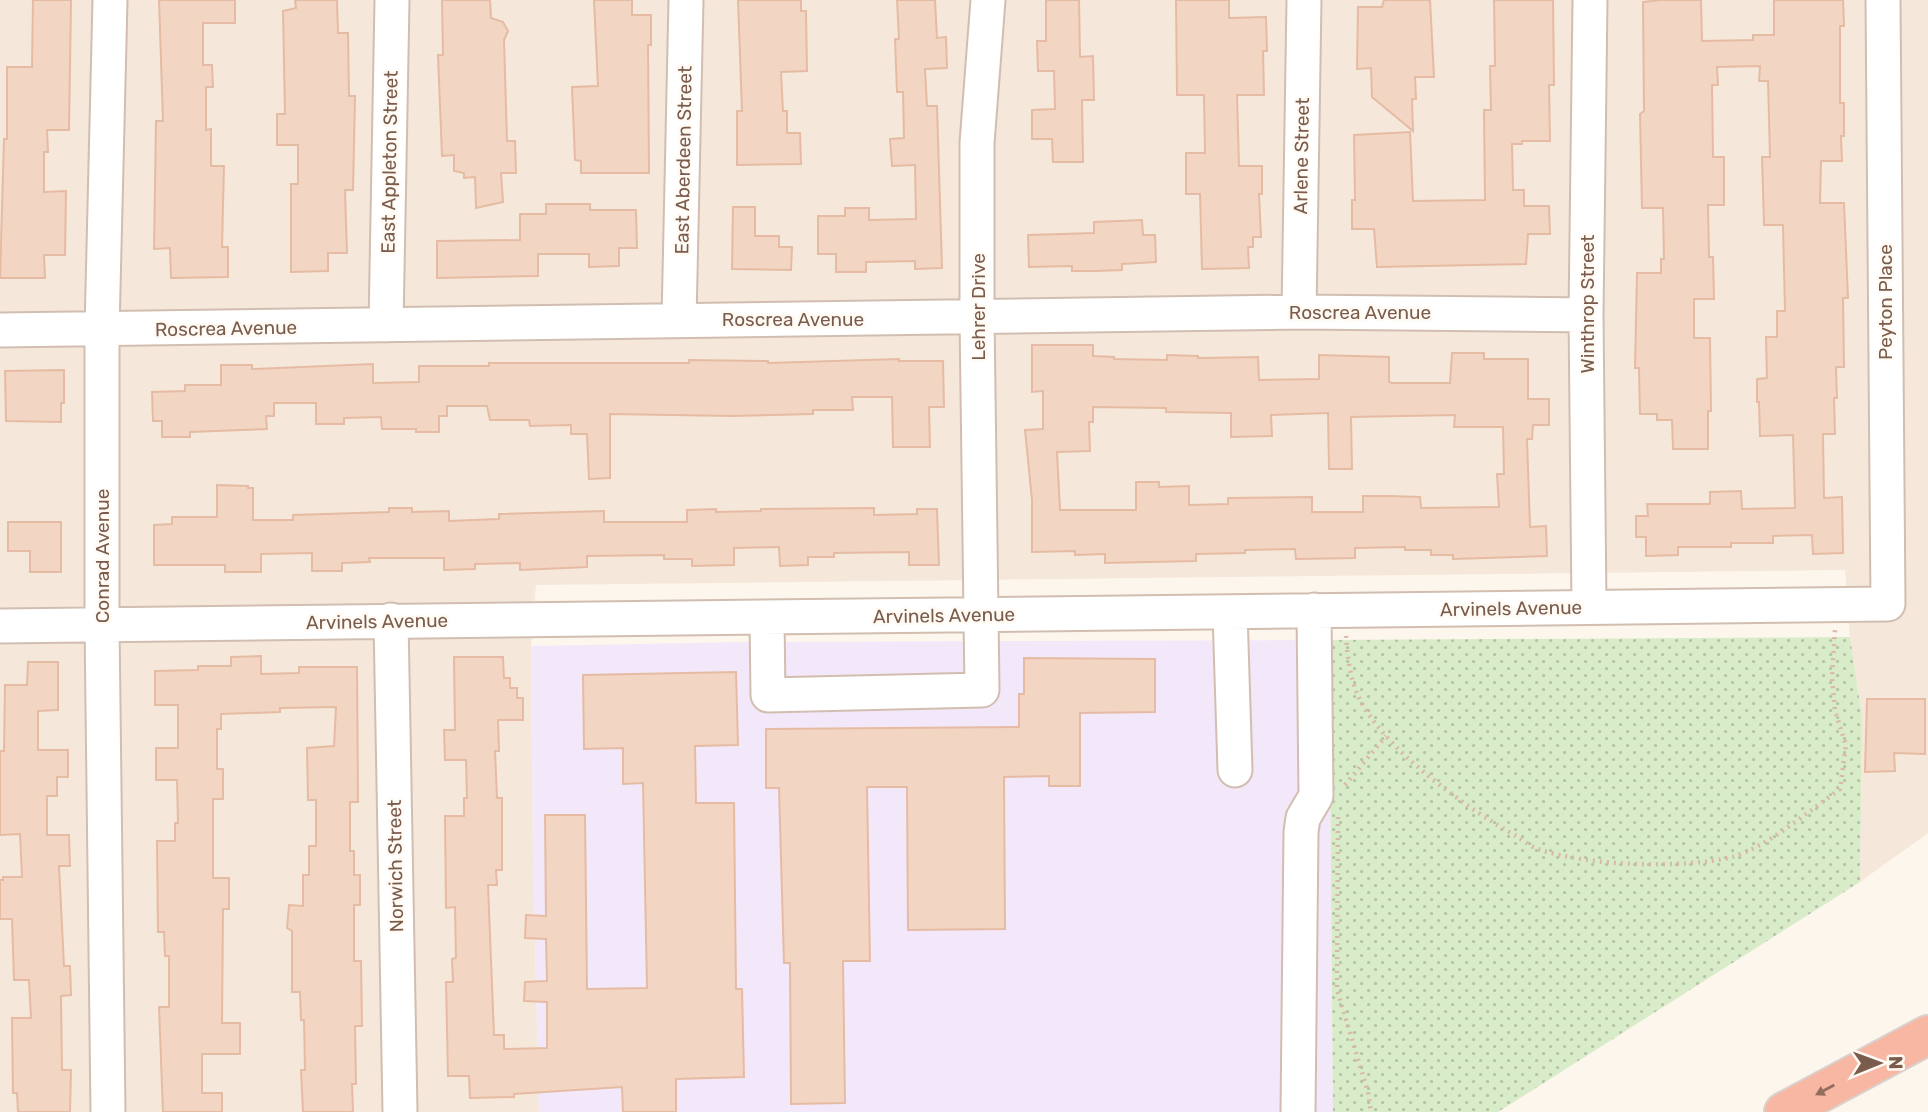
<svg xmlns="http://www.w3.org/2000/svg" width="1928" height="1112" font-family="Rubik,sans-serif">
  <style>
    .residential { fill: #f5e8da }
    .education { fill: #f3e8fa }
    .park { fill: url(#park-dots) }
    .building { fill: #f3d5c3; stroke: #e6bba3; stroke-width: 2; fill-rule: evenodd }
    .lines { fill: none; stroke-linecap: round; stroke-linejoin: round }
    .minor-casing { stroke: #d1beb0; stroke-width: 37 }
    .highway-casing { stroke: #dad1cd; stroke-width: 42 }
    .path { stroke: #d9b8a5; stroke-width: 4.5; stroke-dasharray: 2 5; stroke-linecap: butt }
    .minor { stroke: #fff; stroke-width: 33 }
    .highway { stroke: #f7b7a3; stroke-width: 38 }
    .oneway { fill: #936e5e }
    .labels { text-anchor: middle; stroke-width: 5; stroke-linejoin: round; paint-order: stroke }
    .street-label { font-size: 19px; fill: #7a5c4d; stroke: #fffaf3 }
  </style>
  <defs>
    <pattern id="park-dots" width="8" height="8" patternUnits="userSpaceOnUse" patternTransform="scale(1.75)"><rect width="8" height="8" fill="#d8ecc9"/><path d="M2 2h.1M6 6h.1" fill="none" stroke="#b4c2a5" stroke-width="1.8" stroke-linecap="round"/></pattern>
  </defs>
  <rect width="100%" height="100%" fill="#fdf6ec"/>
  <path class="residential" d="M 0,0 L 1928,0 L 1928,833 L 1860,882 L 1862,717 L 1850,637 L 1845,570 L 536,585 L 531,646 L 533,857 L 539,1112 L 0,1112 Z"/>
  <path class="education" d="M 1329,640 L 1333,1112 L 539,1112 L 533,857 L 531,646 L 743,642 Z"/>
  <path class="park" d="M 1850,637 L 1862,717 L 1860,882 L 1498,1112 L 1333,1112 L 1329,640 Z"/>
  <path class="building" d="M 33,0 L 71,0 L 69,130 L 47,130 L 48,152 L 44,152 L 44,192 L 66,191 L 65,255 L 44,255 L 45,278 L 0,278 L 4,139 L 7,139 L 7,67 L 32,67 Z
    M 159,0 L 235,0 L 235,23 L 203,23 L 203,65 L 212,65 L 213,87 L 206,87 L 206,130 L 211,129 L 211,166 L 224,166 L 222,247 L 228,247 L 228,277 L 171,278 L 170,248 L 154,249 L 156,121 L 163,121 Z
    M 295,0 L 337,0 L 338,33 L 348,33 L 349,96 L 355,96 L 353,190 L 345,190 L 347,253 L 328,253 L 328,271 L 291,272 L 291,184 L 298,184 L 298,145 L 277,145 L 277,114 L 285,114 L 283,11 L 296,8 Z
    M 442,0 L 490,0 L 491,18 L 503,22 L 508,31 L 504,40 L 507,141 L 515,141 L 516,173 L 501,173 L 503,202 L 476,208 L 475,177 L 464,178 L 464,173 L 454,171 L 454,155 L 442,156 L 438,55 L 443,55 Z
    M 594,0 L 632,0 L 632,15 L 651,15 L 651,45 L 648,45 L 649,173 L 581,173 L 581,161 L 575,160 L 572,87 L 598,86 Z
    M 738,0 L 801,0 L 801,11 L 806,11 L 807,71 L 781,72 L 783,111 L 787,111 L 787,133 L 800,133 L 801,164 L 737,165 L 737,111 L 742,111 Z
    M 897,0 L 935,0 L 937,38 L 946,37 L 947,68 L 925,69 L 927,106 L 937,106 L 942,268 L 915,269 L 915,261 L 866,262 L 866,272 L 836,272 L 836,254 L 818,254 L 818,216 L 845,216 L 845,208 L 869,208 L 869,220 L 916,219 L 915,165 L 892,166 L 890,139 L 904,138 L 903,92 L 897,92 L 895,39 L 899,39 Z
    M 1046,0 L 1079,0 L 1080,57 L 1093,56 L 1094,100 L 1082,100 L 1083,162 L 1053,162 L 1052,139 L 1032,139 L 1032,110 L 1055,109 L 1054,71 L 1038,71 L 1037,41 L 1046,41 Z
    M 1176,0 L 1229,0 L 1229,18 L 1266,17 L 1267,51 L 1263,51 L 1264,95 L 1237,95 L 1239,166 L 1262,166 L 1262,194 L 1259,194 L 1261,237 L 1253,237 L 1253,247 L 1248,247 L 1249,268 L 1202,269 L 1200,194 L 1186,194 L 1186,153 L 1205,153 L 1204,95 L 1177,95 Z
    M 1384,0 L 1430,0 L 1434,77 L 1415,77 L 1416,99 L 1412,99 L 1413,131 L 1372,97 L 1371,68 L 1357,69 L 1358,7 L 1382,7 Z
    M 1494,0 L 1553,0 L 1554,85 L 1549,85 L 1550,141 L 1522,141 L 1522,144 L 1512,144 L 1513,190 L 1524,190 L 1524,206 L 1549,206 L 1550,234 L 1528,234 L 1526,264 L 1377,267 L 1374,229 L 1352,229 L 1352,200 L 1355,200 L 1354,135 L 1410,132 L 1413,201 L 1485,200 L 1484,110 L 1491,110 L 1490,66 L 1495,66 Z
    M 1661,0 L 1701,0 L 1702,41 L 1753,40 L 1753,35 L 1774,35 L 1774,0 L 1843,0 L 1844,26 L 1840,26 L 1840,103 L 1844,103 L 1844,136 L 1841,136 L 1842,161 L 1821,161 L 1820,203 L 1844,203 L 1848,298 L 1843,298 L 1844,367 L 1836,367 L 1837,398 L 1834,398 L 1835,434 L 1823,434 L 1824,498 L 1842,497 L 1843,553 L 1813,554 L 1812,535 L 1773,536 L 1773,543 L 1731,543 L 1731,547 L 1678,547 L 1678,555 L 1646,556 L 1646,537 L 1636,537 L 1636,516 L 1648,516 L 1647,504 L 1710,504 L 1710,492 L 1741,491 L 1742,509 L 1795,508 L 1793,435 L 1760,436 L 1759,402 L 1757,402 L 1757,379 L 1767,378 L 1766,337 L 1777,337 L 1777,311 L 1785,311 L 1783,225 L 1764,225 L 1762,157 L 1770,157 L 1768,81 L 1759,81 L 1760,66 L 1717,67 L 1718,85 L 1712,85 L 1713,157 L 1724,157 L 1724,205 L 1708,205 L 1709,257 L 1713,257 L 1714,299 L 1694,299 L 1694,338 L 1710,338 L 1711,411 L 1708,411 L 1708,449 L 1673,449 L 1672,420 L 1657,420 L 1657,414 L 1640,414 L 1639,368 L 1635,368 L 1637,273 L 1661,273 L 1661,259 L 1664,259 L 1663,208 L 1642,208 L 1640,114 L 1644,111 L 1643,2 Z
    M 546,204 L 590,204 L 590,210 L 636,210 L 637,248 L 619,248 L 619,266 L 589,267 L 589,254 L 538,254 L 538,276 L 437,278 L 437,241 L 520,240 L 520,214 L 546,214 Z
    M 733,207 L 755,207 L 755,236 L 779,236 L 779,247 L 792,247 L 791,270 L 732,269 Z
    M 1142,220 L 1143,235 L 1155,235 L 1156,262 L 1122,264 L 1122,270 L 1096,271 L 1072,271 L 1072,266 L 1029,267 L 1028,235 L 1094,233 L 1094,222 Z
    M 1032,345 L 1093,345 L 1093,356 L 1114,357 L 1114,359 L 1167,360 L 1167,355 L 1198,356 L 1198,358 L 1258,357 L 1259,380 L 1319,379 L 1319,355 L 1389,357 L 1389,382 L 1392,383 L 1450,383 L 1452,353 L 1484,353 L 1484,359 L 1528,359 L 1528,399 L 1549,399 L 1549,425 L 1533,425 L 1532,439 L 1527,439 L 1530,527 L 1546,526 L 1547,556 L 1453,559 L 1453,555 L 1431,555 L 1431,550 L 1405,550 L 1405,547 L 1355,548 L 1355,558 L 1296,559 L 1295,549 L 1245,550 L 1245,553 L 1196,554 L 1196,561 L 1105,563 L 1105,554 L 1075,555 L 1075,551 L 1032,552 L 1032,500 L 1025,430 L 1043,429 L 1043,391 L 1032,392 ZM 1093,407 L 1166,408 L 1166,412 L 1231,413 L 1231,437 L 1272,436 L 1271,415 L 1328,413 L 1329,469 L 1352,469 L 1351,417 L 1455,415 L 1454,427 L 1503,427 L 1504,474 L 1497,474 L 1499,507 L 1421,508 L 1420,497 L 1389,496 L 1363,496 L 1363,512 L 1312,512 L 1312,497 L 1228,498 L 1228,504 L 1189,505 L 1189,486 L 1159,487 L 1159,482 L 1136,482 L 1136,510 L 1060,510 L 1057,452 L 1090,451 L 1089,422 L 1093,422 Z
    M 899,359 L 899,361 L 943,361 L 944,407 L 929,407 L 930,447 L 893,447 L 892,397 L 852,397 L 853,410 L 813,410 L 813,414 L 732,416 L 610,414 L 610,478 L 589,479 L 587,434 L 571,434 L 571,425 L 530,426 L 529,420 L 490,420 L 487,406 L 447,406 L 447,416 L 439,416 L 439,432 L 416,432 L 416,429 L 382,429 L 381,417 L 344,418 L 344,424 L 316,424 L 316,403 L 274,403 L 274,416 L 266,416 L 267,429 L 190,432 L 190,437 L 162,437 L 162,421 L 153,421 L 152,392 L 185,391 L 185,385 L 221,385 L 221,365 L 252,365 L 252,369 L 373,364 L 373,383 L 419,382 L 419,366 L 489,366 L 489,363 L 689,363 L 689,360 L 768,361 L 768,363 Z
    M 64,370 L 64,403 L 61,403 L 61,422 L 6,421 L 5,371 Z
    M 217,485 L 248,486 L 248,488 L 253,488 L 253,520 L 293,520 L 293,515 L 389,512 L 389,508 L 412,508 L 412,512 L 449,511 L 449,521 L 499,519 L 499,514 L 604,511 L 604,522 L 687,522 L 687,510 L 716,509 L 716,512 L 761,511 L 761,509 L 874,508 L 874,515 L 917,514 L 917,509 L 937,509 L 939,565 L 909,565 L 909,552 L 834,553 L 834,557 L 808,557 L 808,565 L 780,566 L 779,547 L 734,548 L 734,565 L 692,566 L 692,559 L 664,559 L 664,555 L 587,556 L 587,567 L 520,570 L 520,563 L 475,564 L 475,569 L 444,570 L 444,558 L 369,558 L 370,562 L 342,563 L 342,571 L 312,571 L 312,553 L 261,554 L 261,572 L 225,572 L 225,565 L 154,565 L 154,525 L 172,524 L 172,517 L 217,517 Z
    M 8,522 L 61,522 L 61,572 L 30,572 L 30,551 L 8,551 Z
    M 261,656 L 261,674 L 299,673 L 299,667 L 357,667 L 358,802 L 350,802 L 350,851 L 354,851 L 354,875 L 360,875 L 360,905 L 354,905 L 354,961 L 361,961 L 362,1026 L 355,1026 L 356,1084 L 352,1084 L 353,1112 L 303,1112 L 301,1070 L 305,1070 L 304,1020 L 301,1020 L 300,992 L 292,992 L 292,931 L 287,928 L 289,905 L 303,906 L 303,875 L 309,875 L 309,846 L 316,846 L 316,800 L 308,800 L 307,748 L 334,746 L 336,707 L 280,708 L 280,712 L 221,714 L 221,729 L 217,729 L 217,769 L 223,769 L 223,799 L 213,799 L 213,878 L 229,878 L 229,909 L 223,909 L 222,1023 L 240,1023 L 240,1054 L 202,1054 L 202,1093 L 222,1093 L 222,1112 L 163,1112 L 159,1007 L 169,1007 L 169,956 L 165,956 L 164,932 L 158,932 L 157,841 L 175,841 L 175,823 L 178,823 L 177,780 L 156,780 L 156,748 L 178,748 L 178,705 L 155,705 L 155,671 L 198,670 L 198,666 L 231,666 L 231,657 Z
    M 454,657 L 503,657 L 504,678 L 510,678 L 510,688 L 517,688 L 517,698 L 523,698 L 523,720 L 498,720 L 499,751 L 495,751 L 497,798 L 502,798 L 502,870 L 496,870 L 497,885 L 488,885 L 494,1035 L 504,1035 L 504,1049 L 547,1048 L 547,1002 L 524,1001 L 525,982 L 547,981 L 546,939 L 525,938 L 526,915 L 546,916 L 545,815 L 585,815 L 587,989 L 647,988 L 643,783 L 623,784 L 623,748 L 584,749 L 583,675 L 736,672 L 738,745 L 695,746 L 696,803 L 734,803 L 736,989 L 742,989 L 744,1077 L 676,1079 L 676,1112 L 623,1112 L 622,1087 L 514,1094 L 514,1097 L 470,1098 L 469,1076 L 448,1076 L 446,982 L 453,982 L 452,959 L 456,958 L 455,907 L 446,908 L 445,816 L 464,816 L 464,798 L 467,798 L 466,760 L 445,760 L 444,730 L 455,730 Z
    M 1024,658 L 1155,659 L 1155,712 L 1080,713 L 1080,786 L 1049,786 L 1049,776 L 1004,777 L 1005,929 L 908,930 L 907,787 L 867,787 L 870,961 L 843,961 L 845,1103 L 791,1104 L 790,963 L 784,963 L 779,788 L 766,788 L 766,729 L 1019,727 L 1019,694 L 1024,694 Z
    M 28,662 L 58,662 L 58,710 L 38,711 L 38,750 L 68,750 L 68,777 L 57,777 L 57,796 L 47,796 L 47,835 L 69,835 L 70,866 L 59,866 L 64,966 L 70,966 L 71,995 L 61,996 L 62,1070 L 71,1070 L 70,1112 L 18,1112 L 17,1093 L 13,1093 L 12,1018 L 31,1018 L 29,980 L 14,980 L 12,919 L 0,919 L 0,880 L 3,880 L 3,877 L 22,877 L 20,834 L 0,835 L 0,751 L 4,751 L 5,685 L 27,685 Z
    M 1867,699 L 1925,699 L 1925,754 L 1894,753 L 1895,771 L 1865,772 Z"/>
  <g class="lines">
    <g class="minor-casing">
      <path id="minor" d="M 1299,312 L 1304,0
        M 679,320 L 686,0
        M 386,325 L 392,0
        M 0,330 L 1299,312 L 1586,315
        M 1589,607 L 1586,315 L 1590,0
        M 1230,612 L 1235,770
        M 767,617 L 768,695 L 982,690 L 977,317 L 977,143 L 988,0
        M 391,620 L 400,1112
        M 0,626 L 1888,604 L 1883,0
        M 108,1112 L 102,625 L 102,330 L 110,0
        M 1298,1112 L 1301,832 L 1303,818 L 1316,796 L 1314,610"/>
    </g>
    <g class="highway-casing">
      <path id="highway" d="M 1784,1112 L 1928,1035"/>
    </g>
    <path class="path" d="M 1346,636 C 1347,654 1350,677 1357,693 C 1378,746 1469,810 1518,837 C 1525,842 1533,848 1541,850 C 1589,866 1683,869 1732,857 C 1764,849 1812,809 1840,789 L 1846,745 L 1835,711 L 1832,678 L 1835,630
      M 1345,785 L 1386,736
      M 1338,817 L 1337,990 L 1368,1092 L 1371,1112"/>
    <use href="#minor" class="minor"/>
    <use href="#highway" class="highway"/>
  </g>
  <defs><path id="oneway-solid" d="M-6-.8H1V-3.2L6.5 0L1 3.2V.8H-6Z" transform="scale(1.75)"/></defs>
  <use class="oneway" href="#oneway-solid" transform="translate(1825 1090) rotate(152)"/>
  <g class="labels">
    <g class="street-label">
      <text transform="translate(1301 156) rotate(-89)" y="7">Arlene Street</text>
      <text transform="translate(683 160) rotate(-89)" y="7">East Aberdeen Street</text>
      <text transform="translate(389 162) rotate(-89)" y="7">East Appleton Street</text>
      <text transform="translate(1885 302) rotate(-90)" y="7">Peyton Place</text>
      <text transform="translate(1587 304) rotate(-90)" y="7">Winthrop Street</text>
      <text transform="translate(978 307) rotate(-90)" y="7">Lehrer Drive</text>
      <text x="1360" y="319">Roscrea Avenue</text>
      <text x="793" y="326">Roscrea Avenue</text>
      <text transform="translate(226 328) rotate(-1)" y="7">Roscrea Avenue</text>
      <text transform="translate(102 556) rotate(-90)" y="7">Conrad Avenue</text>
      <text transform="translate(1511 608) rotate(-1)" y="7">Arvinels Avenue</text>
      <text transform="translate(944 615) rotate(-1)" y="7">Arvinels Avenue</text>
      <text transform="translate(377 621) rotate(-1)" y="7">Arvinels Avenue</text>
      <text transform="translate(395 866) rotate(-91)" y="7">Norwich Street</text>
    </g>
  </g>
  <g transform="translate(1879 1063) rotate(89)" stroke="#fffaf3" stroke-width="5" paint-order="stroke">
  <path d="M0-5L12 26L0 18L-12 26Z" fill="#7a5c4d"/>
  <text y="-10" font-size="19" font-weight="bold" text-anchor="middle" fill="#7a5c4d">N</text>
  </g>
</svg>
